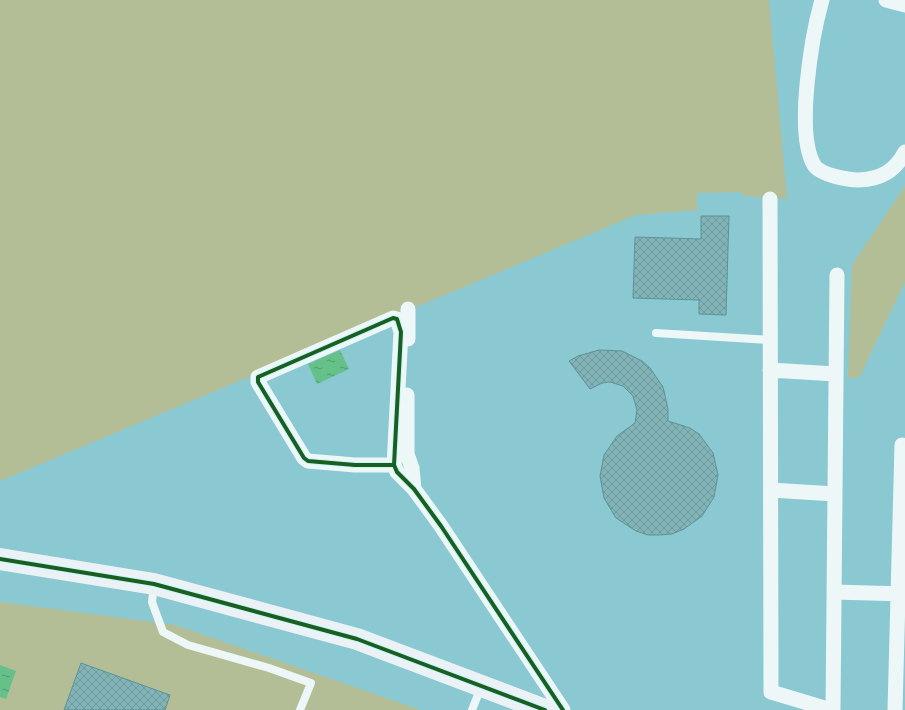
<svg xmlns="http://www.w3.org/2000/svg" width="905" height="710" font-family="'Zilla Slab',serif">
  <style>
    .green { fill: #b3be97 }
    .water { fill: url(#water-ripples) }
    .building { fill: url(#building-cross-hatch); stroke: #5b9396 }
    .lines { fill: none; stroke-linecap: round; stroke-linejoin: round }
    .lane { stroke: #edf7f8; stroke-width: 8 }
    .street { stroke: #edf7f8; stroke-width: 15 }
    .secondary { stroke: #ebf2f6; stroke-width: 22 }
    .cycleway-casing { stroke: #c4f6fe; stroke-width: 6 }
    .cycleway { stroke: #1b5e20; stroke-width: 4 }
  </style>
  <defs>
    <pattern id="water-ripples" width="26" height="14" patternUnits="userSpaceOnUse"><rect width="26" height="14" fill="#65c08a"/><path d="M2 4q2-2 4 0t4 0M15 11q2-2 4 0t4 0" fill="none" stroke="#519c71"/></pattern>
    <pattern id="building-cross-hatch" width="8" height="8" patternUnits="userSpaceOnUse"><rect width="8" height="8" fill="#82b4b7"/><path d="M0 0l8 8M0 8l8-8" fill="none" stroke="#6e9a9d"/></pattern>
  </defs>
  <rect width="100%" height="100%" fill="#8ac8d2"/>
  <path class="green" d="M 0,0 L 769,0 L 787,199 L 743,196 L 742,192 L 697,193 L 697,210 L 636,215 L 0,481 Z
    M 905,186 L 905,282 L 859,378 L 848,378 L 852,265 Z
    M 0,602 L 175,625 L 421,710 L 0,710 Z"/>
  <path class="water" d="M 340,350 L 349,369 L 317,384 L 308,364 Z
    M 0,665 L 16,671 L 6,699 L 0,697 Z"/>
  <path class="building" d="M 701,216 L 729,216 L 726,315 L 699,314 L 699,300 L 633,298 L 635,237 L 701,239 Z
    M 599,350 L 622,351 L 642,361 L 650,368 L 663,387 L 668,409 L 668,421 L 690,428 L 699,434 L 713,453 L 718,475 L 714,497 L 702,516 L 684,529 L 672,534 L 660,535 L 648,535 L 636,531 L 616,518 L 604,498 L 600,476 L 604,455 L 617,436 L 635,423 L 637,410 L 633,396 L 623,386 L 610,382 L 602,383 L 590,389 L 569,361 L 578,356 Z
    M 81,663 L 170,695 L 165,710 L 64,710 Z"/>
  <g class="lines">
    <path class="lane" d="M 656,333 L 770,340
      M 154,584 L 152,602 L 163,632 L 188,645 L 269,668 L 311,683 L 300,710
      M 472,710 L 481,687"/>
    <path class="street" d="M 822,0 C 812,35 795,133 814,165 C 820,175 848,180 859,180 C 881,179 895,171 905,152
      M 886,0 L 905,5
      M 770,199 L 771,692 L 831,710
      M 408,339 L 408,309
      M 770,370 L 836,374
      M 407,395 L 407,454 L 412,468 L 414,489
      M 394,465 L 355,465 L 308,461 L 304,458 L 258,382 L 258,377 L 393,318 L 397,319 L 401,332 L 394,465 L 397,472 L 414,489 L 441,526 L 563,710
      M 771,490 L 835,494
      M 834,592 L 905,594
      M 833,710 L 837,275
      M 895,710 L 902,445"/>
    <path class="secondary" d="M 0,559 L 154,584 L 357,639 L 545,710"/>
    <g class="cycleway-casing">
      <path id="cycleway" d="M 394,465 L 355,465 L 308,461 L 304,458 L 258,382 L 258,377 L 393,318 L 397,319 L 401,332 L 394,465 L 397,472 L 414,489 L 441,526 L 563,710
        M 0,559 L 154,584 L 357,639 L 545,710"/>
    </g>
    <use href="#cycleway" class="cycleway"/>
  </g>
</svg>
